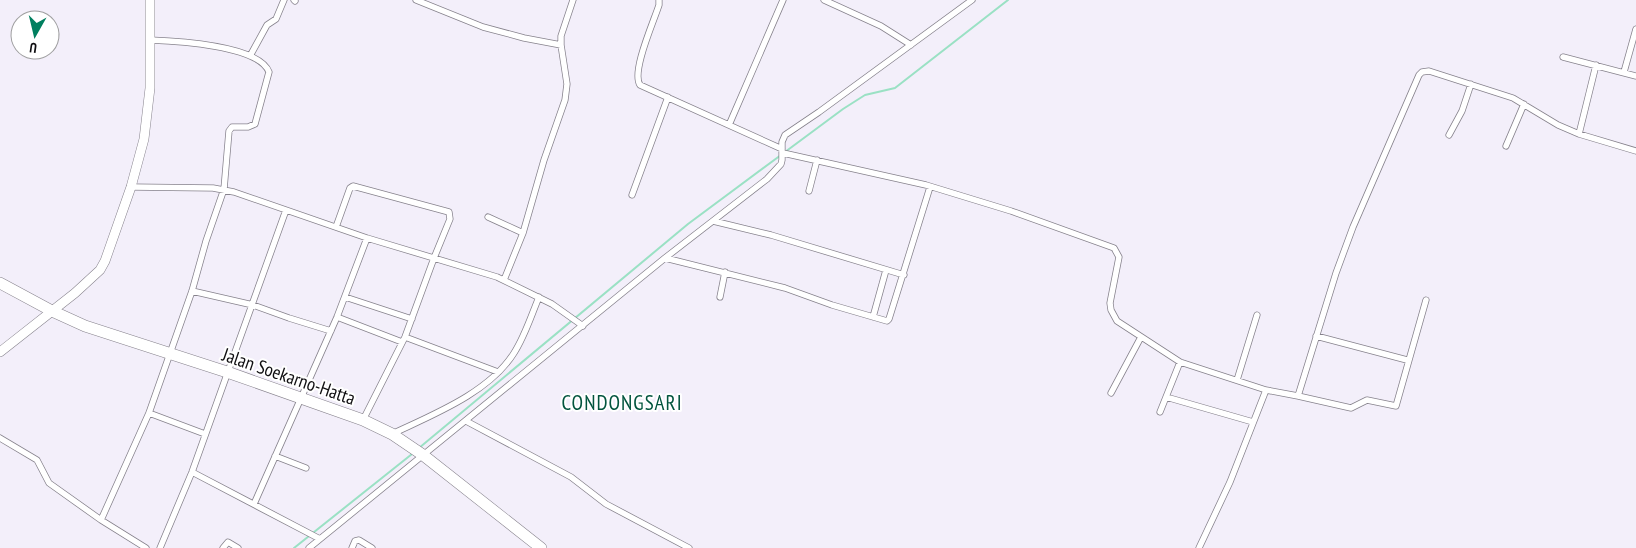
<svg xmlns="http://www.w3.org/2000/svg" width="1636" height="548" font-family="'PT Sans Narrow',sans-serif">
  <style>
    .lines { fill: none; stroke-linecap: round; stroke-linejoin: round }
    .stream { stroke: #9ae1c4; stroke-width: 2 }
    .street-casing { stroke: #86828c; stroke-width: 7 }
    .secondary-casing { stroke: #86828c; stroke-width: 10 }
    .highway-casing { stroke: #86828c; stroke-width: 12 }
    .street { stroke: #fff; stroke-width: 5.5 }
    .secondary { stroke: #fff; stroke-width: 9 }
    .highway { stroke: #fff; stroke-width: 11 }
    .labels { text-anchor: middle; stroke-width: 4; stroke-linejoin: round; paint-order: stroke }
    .street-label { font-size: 19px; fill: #0f0e11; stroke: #fff }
    .quarter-label { font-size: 21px; letter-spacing: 1px; fill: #02543e; stroke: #fff }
  </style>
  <rect width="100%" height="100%" fill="#f3effa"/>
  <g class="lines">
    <path class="stream" d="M 785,152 L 843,109 L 865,95 L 895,88 L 1008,0
      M 419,448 L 688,224 L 781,155
      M 294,548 L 412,454"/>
    <g class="street-casing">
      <path id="street" d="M 294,0 L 295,1
        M 416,0 L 483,27 L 524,38 L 561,45
        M 659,0 L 659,5 C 654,21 631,72 640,85 L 782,149
        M 824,0 L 881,26 L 911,45
        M 250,56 L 267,25 L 276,19 L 284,0
        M 1563,57 L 1636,76
        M 1624,72 L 1636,29
        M 729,125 L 783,0
        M 1579,134 L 1596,65
        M 1449,135 L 1462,111 L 1471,84
        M 1506,146 L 1524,104
        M 783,153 L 926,185 L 1011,211 L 1114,248 L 1119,257 L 1110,303 L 1111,310 L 1117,321 L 1180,362 L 1266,390 L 1298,396 L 1336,273 L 1353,227 L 1419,75 L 1422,72 L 1429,71 L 1513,98 L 1558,125 L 1579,134 L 1636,151
        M 131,187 L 213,188 L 234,192 L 367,238 L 497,277 L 552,304 L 583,326
        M 809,191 L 817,160
        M 632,195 L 668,97
        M 488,217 L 523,233
        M 713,221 L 771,235 L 904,275
        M 336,227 L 350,188 L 353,186 L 449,212 L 450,219 L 434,258 L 405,337 L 363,420
        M 665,258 L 785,288 L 832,305 L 887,321 L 889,319 L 930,187
        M 504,280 L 523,233 L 544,160 L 565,100 L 567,84 L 561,45 L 561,36 L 573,0
        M 192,291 L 253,305 L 289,318 L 331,331
        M 345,297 L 412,319
        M 720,297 L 725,272
        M 337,317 L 402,342
        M 873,317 L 886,270
        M 1316,336 L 1407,360
        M 405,337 L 498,372
        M 1237,380 L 1257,315
        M 1111,393 L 1141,337
        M 1298,396 L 1351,408 L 1367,400 L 1396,406 L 1426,300
        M 1166,397 L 1253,422
        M 1160,412 L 1180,362
        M 149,413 L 205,434
        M 466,421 L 571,477 L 606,504 L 689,548
        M 392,434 C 432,415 489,393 514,353 C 525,336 531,316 539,297
        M 0,438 L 37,460 L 49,483 L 101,520 L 146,548
        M 275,456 L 306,468
        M 192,472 L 320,539
        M 254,504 L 337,317 L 367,238
        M 101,520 L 149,413 L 192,291 L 206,241 L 224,189 L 229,131 L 232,127 L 248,127 L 255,124 L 269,72 C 259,45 174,41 150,40
        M 160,548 L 192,472 L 286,210
        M 223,548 L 228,542 L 238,548
        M 309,548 L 665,258 L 767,179 L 781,164 L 782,160 L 782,142 L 785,135 L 819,112 L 972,0
        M 352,548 L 355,541 L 359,540 L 372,548
        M 1199,548 L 1230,482 L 1266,390"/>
    </g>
    <g class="secondary-casing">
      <path id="secondary" d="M 0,352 L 75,293 L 100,270 L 105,261 L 131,187 L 144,139 L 150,88 L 150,0"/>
    </g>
    <g class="highway-casing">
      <path id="highway" d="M 0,283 L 52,311 L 85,326 L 227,372 L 363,420 L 392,434 L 423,455 L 541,548"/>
    </g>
    <use href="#street" class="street"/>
    <use href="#secondary" class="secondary"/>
    <use href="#highway" class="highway"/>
  </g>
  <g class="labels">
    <g class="street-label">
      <text transform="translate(289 376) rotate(19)" y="7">Jalan Soekarno-Hatta</text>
    </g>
    <g class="quarter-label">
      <text x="622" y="410">CONDONGSARI</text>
    </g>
  </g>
  <g transform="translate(35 35) rotate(188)"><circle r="24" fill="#ffffff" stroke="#9f9fa0"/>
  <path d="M0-4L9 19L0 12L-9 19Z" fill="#007f5f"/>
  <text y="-8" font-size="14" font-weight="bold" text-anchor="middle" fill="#0f0e11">U</text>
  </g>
</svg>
